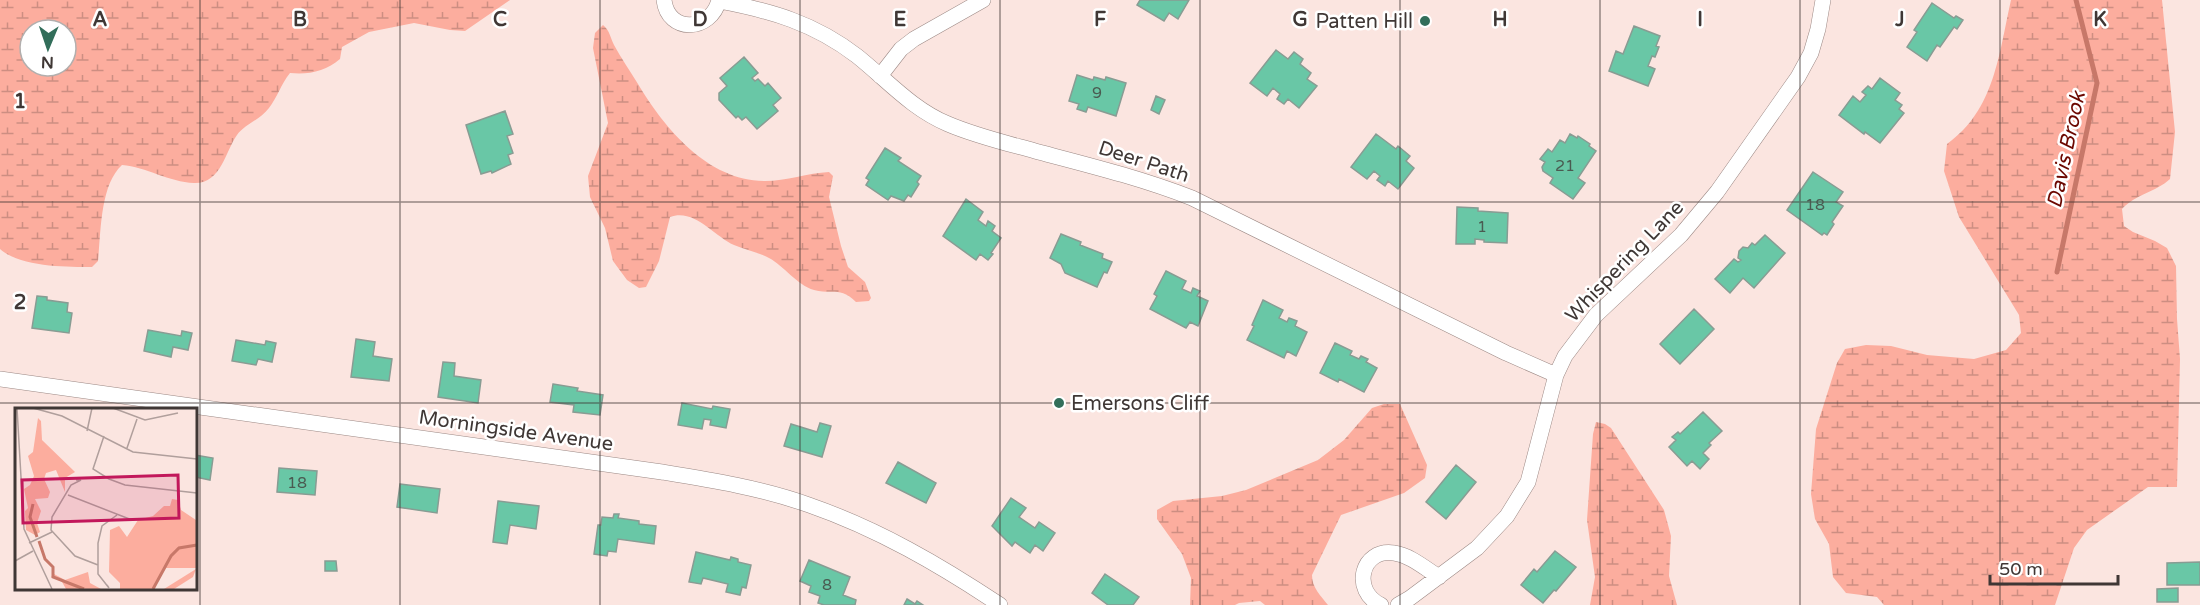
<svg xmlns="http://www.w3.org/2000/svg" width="2200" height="605" font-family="'Varela Round',sans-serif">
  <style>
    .wetland { fill: url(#wetland-marsh); fill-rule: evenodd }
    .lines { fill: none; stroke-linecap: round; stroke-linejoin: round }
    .stream { stroke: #c77869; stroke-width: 5 }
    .building { fill: #69c7a6; stroke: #889c93; stroke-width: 1.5 }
    .minor-casing { stroke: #9b8884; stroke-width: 16 }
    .minor { stroke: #fff; stroke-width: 15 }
    .grid { fill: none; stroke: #3f3735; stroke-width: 1.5; stroke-opacity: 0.55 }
    .poi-dot { fill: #326e5a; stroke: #fff; stroke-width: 2 }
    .labels { text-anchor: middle; stroke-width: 5; stroke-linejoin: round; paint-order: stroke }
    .number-label { font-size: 16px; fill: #4a5b51 }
    .poi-label { font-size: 20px; fill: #3f3735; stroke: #fff; text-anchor: end }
    .street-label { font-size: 20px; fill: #3f3735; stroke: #fff }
    .water-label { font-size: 21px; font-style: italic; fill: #6c0800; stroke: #fff }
    .inset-river { fill: none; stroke: #c77869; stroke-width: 3 }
    .inset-road { fill: none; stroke: #b09f9c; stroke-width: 1.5 }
    .view { fill: #c2185b; fill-opacity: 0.15; stroke: #c2185b; stroke-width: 3 }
    .inset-edge { fill: none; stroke: #3f3735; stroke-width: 3 }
    .grid-label { font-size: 20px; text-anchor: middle; font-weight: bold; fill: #3f3735; stroke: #fff; stroke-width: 5; stroke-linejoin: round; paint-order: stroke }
  </style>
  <defs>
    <pattern id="wetland-marsh" width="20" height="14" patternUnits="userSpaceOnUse" patternTransform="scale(1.5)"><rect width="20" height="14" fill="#fcad9e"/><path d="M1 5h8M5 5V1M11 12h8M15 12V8" fill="none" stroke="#cd8e82"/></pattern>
  </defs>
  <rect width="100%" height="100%" fill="#fbe5e0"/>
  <path class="wetland" d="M 0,0 L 510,0 L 465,31 L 450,30 L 414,23 L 369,32 L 342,47 L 340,59 C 326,71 309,75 290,73 C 281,84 277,98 269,108 C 260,120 245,124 237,135 C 225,152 221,184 194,183 C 169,182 146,167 122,165 C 100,185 101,232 98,261 L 92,267 C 66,267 20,267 0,249 ZM 30,30 L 66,30 L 66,66 L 30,66 Z
    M 2011,0 L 2162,0 L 2175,132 L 2170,179 C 2156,192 2136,194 2122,209 L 2124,226 L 2133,232 L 2155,241 L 2167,248 L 2176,266 L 2177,319 L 2180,359 L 2177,487 L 2148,487 L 2087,530 L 2074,548 L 2055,605 L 1884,605 L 1877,597 L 1846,593 L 1833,577 L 1829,544 L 1815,519 L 1811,494 L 1816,429 L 1837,363 L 1845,349 L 1866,345 L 1891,346 L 1927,355 L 1974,359 L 2006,350 L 2021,333 L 2019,315 L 1959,217 L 1944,171 L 1947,144 C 1995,110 1999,53 2011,0 Z
    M 603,25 C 610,31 610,37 614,45 C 621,58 630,71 638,84 C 665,129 708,181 765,181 C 786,181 808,173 829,172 L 833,176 L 829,197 L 841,246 L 848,267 L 865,282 L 871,298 L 869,301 L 856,302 C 840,286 833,295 814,290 C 797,285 784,266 769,258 C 758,252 745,250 734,245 C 714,236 694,208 670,217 L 659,261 L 646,287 L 639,288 L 627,280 L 613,261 L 605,228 L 590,197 L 588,176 L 608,123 L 593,48 L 595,33 Z
    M 1384,404 L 1400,404 L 1427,465 L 1425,478 L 1404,493 L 1341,515 L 1312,575 C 1312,588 1321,596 1328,605 L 1265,605 L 1260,601 L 1239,603 L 1235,605 L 1190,605 L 1191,578 L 1182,554 L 1157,519 L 1157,510 L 1173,501 L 1222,496 L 1246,490 L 1318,460 L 1344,440 L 1372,408 Z
    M 1596,422 L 1605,424 L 1611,428 L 1664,510 L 1671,536 L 1669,576 L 1677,605 L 1590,605 L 1595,577 L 1587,520 L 1593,434 Z"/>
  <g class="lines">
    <path class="stream" d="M 2057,272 L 2097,83 L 2076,0"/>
  </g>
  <path class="building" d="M 1140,0 L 1189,0 L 1178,19 L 1169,13 L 1164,21 L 1137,5 Z
    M 1932,3 L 1954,18 L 1956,16 L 1963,20 L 1957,29 L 1954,27 L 1940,47 L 1937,45 L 1927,61 L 1907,47 L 1917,32 L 1914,30 Z
    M 1634,26 L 1660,36 L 1656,46 L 1659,47 L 1655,57 L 1652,56 L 1648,66 L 1655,69 L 1648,86 L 1609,71 L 1616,51 L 1623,54 Z
    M 1276,50 L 1288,59 L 1294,52 L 1303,59 L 1300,64 L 1311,73 L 1307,79 L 1317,86 L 1299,108 L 1288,99 L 1284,104 L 1277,99 L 1280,94 L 1273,88 L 1267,96 L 1250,83 Z
    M 744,57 L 758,73 L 752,78 L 755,81 L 758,79 L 765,86 L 768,83 L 781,98 L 773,105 L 778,111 L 757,129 L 746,117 L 742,120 L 738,116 L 736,118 L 719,100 L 719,93 L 727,86 L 720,78 Z
    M 1077,75 L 1093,80 L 1094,77 L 1105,80 L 1106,77 L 1126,83 L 1116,116 L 1088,107 L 1086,112 L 1077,109 L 1079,104 L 1069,101 Z
    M 1880,78 L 1900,93 L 1895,100 L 1902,105 L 1899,109 L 1904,113 L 1880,143 L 1865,132 L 1864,134 L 1839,115 L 1853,96 L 1860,102 L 1866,95 L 1862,92 L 1868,86 L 1872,89 Z
    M 1156,96 L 1165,100 L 1159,114 L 1151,110 Z
    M 505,111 L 513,134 L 507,136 L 513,153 L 508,155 L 511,164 L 492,173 L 491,171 L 481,174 L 466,125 Z
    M 1376,134 L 1396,149 L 1398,146 L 1410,156 L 1406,161 L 1414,168 L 1398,189 L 1388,181 L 1385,186 L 1377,180 L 1380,176 L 1374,171 L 1367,179 L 1351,167 Z
    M 1570,134 L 1577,138 L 1578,136 L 1590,144 L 1589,146 L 1596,151 L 1578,178 L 1585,183 L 1573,199 L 1550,183 L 1553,178 L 1543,171 L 1542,167 L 1545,162 L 1540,159 L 1548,149 L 1552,152 L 1560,140 L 1565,143 Z
    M 885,148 L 901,158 L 898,161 L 921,176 L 917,182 L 919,184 L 911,197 L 908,195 L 904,201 L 891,196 L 888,200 L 866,185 L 869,180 L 866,178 Z
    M 1813,172 L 1843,192 L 1836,202 L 1843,206 L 1832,222 L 1834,224 L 1827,235 L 1824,233 L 1822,235 L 1787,210 Z
    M 966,199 L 983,212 L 978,220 L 986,226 L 988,221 L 995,226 L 992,231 L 1001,238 L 991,253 L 993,254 L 988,260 L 980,254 L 976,260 L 943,236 Z
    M 1457,207 L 1478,208 L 1478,211 L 1508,213 L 1507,243 L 1484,242 L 1484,240 L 1475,239 L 1475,244 L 1456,244 Z
    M 1061,234 L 1081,242 L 1080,245 L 1103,254 L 1102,258 L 1112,262 L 1107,273 L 1104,272 L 1097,287 L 1065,273 L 1061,264 L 1050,258 Z
    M 1765,235 L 1785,253 L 1754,288 L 1743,278 L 1730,293 L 1715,279 L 1734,259 L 1738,262 L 1741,260 L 1738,258 L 1739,251 L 1743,247 L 1748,248 L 1752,243 L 1755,245 Z
    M 1166,271 L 1186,281 L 1182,289 L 1191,293 L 1193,288 L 1200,291 L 1197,296 L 1208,301 L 1198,326 L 1190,322 L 1186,328 L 1150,309 L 1157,296 L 1154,294 Z
    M 37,296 L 47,297 L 47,300 L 68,303 L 67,312 L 72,313 L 69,333 L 32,328 Z
    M 1263,300 L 1283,310 L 1279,318 L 1287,322 L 1289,318 L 1297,321 L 1295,326 L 1307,332 L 1296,356 L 1287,351 L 1284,358 L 1247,340 L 1254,326 L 1252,325 Z
    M 1694,309 L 1714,329 L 1680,364 L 1660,344 Z
    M 148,330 L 181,336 L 182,331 L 192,333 L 188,350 L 173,347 L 171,357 L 144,351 Z
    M 356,339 L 375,342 L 373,356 L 392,359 L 389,381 L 351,377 Z
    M 236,340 L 265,345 L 266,341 L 276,343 L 272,362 L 258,359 L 256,365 L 232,361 Z
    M 1335,343 L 1352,351 L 1350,355 L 1359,359 L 1361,356 L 1368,359 L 1366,362 L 1377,368 L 1364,392 L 1339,379 L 1338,382 L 1320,373 Z
    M 443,362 L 455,363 L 454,376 L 481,380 L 478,403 L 438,397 Z
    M 553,384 L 578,388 L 577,391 L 603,395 L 600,415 L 573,412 L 574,405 L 550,402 Z
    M 682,403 L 712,409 L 713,406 L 730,409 L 726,428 L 710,425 L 711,420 L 704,419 L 702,429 L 678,425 Z
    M 1703,412 L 1722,431 L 1709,443 L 1711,445 L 1703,453 L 1709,459 L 1700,469 L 1692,461 L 1687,466 L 1669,447 L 1676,440 L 1672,437 L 1678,432 L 1680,434 Z
    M 820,423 L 831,426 L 822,457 L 784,446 L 791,424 L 817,432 Z
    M 195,455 L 213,458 L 210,480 L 195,477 Z
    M 898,462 L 936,483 L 926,503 L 886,483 Z
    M 1456,465 L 1476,482 L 1446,519 L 1426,502 Z
    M 279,468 L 317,471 L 315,495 L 277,492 Z
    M 400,484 L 440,489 L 437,513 L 397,507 Z
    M 1011,498 L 1026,508 L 1019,517 L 1035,528 L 1039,522 L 1055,533 L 1043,551 L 1035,545 L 1030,553 L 1015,542 L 1012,546 L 992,526 Z
    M 498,501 L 539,506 L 536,529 L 510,525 L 507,544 L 493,542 Z
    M 614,514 L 619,514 L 618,518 L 639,521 L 639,524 L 656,526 L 654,544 L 618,539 L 616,552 L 608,551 L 607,556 L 594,554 L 598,525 L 601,525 L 602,517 L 613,518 Z
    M 1555,551 L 1576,567 L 1556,591 L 1554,590 L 1543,603 L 1521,585 L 1534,569 L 1537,572 Z
    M 696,552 L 730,560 L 731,557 L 738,559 L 738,562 L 751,565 L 746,588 L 742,587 L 740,595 L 726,592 L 728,584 L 703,578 L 701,584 L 689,582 Z
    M 809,560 L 850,577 L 843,595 L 856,600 L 855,605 L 824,605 L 818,603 L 820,596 L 809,592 L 811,586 L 800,581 Z
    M 325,561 L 336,561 L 337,571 L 325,571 Z
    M 2200,562 L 2200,585 L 2167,585 L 2167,563 Z
    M 1105,574 L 1139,597 L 1133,605 L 1108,605 L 1092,593 Z
    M 2178,588 L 2178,602 L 2157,602 L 2157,589 Z
    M 907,599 L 915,604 L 917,601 L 923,605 L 904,605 Z"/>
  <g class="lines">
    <g class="minor-casing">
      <path id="minor" d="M 664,0 C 668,34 711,32 719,0
        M 719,1 C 772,11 814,23 857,56 C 887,80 912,109 948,124 C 976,136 1006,143 1035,151 C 1088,165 1141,178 1192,198 L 1506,353 L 1556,375
        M 880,76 L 901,49 L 914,39 L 983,0
        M 0,379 L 662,472 C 711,480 761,488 809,505 C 878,529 940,565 1000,605
        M 1381,605 C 1351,591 1361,548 1394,553 C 1410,555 1426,569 1439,577
        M 1398,605 L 1410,598 L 1477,548 L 1507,516 L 1528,482 L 1556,375 L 1565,356 L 1596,315 L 1681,235 L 1717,192 L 1798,77 L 1811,53 L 1818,29 L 1823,0"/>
    </g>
    <use href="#minor" class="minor"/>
  </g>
  <path class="grid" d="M 200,0 L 200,605M 400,0 L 400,605M 600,0 L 600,605M 800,0 L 800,605M 1000,0 L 1000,605M 1200,0 L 1200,605M 1400,0 L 1400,605M 1600,0 L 1600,605M 1800,0 L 1800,605M 2000,0 L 2000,605M 0,202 L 2200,202M 0,403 L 2200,403"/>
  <g class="poi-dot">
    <circle cx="1425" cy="21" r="6"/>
    <circle cx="1059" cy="403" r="6"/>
  </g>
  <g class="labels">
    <g class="number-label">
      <text x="1097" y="98">9</text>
      <text x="1565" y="171">21</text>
      <text x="1815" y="210">18</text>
      <text x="1482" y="232">1</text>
      <text x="297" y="488">18</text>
      <text x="827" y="590">8</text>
    </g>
    <g class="poi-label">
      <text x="1413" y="28">Patten Hill</text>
      <text x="1071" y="410" text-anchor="start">Emersons Cliff</text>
    </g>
    <g class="street-label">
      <text transform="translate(1144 161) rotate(18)" y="7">Deer Path</text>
      <text transform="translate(1624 261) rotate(-46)" y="7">Whispering Lane</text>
      <text transform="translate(516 430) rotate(8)" y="7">Morningside Avenue</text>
    </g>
    <g class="water-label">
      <text transform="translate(2066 150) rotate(-78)" y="7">Davis Brook</text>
    </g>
  </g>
  <g transform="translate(15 408)">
    <rect width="182" height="182" fill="#fbe5e0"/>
    <path d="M 23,10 L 26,13 L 27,32 L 60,64 L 50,70 L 50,84 L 41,62 L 31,65 L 29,71 L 35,84 L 33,90 L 20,91 L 26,103 L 22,115 L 25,124 L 20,127 L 11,122 L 10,103 L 13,100 L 9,81 L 15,77 L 19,68 L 13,48 L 18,44 ZM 157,91 L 163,92 L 166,102 L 181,112 L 181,160 L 150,160 L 138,181 L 105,181 L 105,175 L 94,164 L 95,122 L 104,118 L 112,129 L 123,112 L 138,108 L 149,98 L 155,98 ZM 73,164 L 75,175 L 86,181 L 51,181 L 46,172 L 36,169 L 39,166 L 50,172 Z" fill="#fcad9e"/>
    <path d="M 181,161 L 178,169 L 159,181 L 149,181 Z" fill="#fcad9e"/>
    <path class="inset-river" d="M 18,96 L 15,109 L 22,129M 24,133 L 30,151 L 38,159 L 38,169 L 69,181M 138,181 L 156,148 L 164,140 L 182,137"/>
    <path class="inset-road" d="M 2,0 L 9,121 L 37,181M 18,0 L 47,8 L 118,44 L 182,51M 98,0 L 130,12 L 163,5M 72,23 L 77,0M 89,28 L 78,61 L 94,71 L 110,77 L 182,85M 112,40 L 122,11M 61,72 L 66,72 L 56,77 L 37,109 L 36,122 L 60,148 L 83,157M 53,87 L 117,112 L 113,112M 14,135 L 37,124M 0,153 L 18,143M 92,177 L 94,180 L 83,166 L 83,135 L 87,118 L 102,107"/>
    <path class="view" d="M 163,67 L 164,110 L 8,115 L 7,72 Z"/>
    <rect width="182" height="182" class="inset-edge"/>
  </g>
  <g class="grid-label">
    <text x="100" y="26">A</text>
    <text x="300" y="26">B</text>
    <text x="500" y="26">C</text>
    <text x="700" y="26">D</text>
    <text x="900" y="26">E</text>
    <text x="1100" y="26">F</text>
    <text x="1300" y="26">G</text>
    <text x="1500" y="26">H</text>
    <text x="1700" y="26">I</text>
    <text x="1900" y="26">J</text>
    <text x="2100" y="26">K</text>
    <text x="20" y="108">1</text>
    <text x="20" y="309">2</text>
  </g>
  <g transform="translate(48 48) rotate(182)"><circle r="28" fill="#ffffff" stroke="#b2afae" stroke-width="1.5"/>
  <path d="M0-4.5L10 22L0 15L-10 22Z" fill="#326e5a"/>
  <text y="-9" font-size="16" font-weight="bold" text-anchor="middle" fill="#3f3735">N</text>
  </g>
  <path d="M1990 575v9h128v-9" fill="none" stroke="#3f3735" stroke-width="3"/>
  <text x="1999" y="575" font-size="18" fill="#3f3735" stroke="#ffffff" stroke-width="4.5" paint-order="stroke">50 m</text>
</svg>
